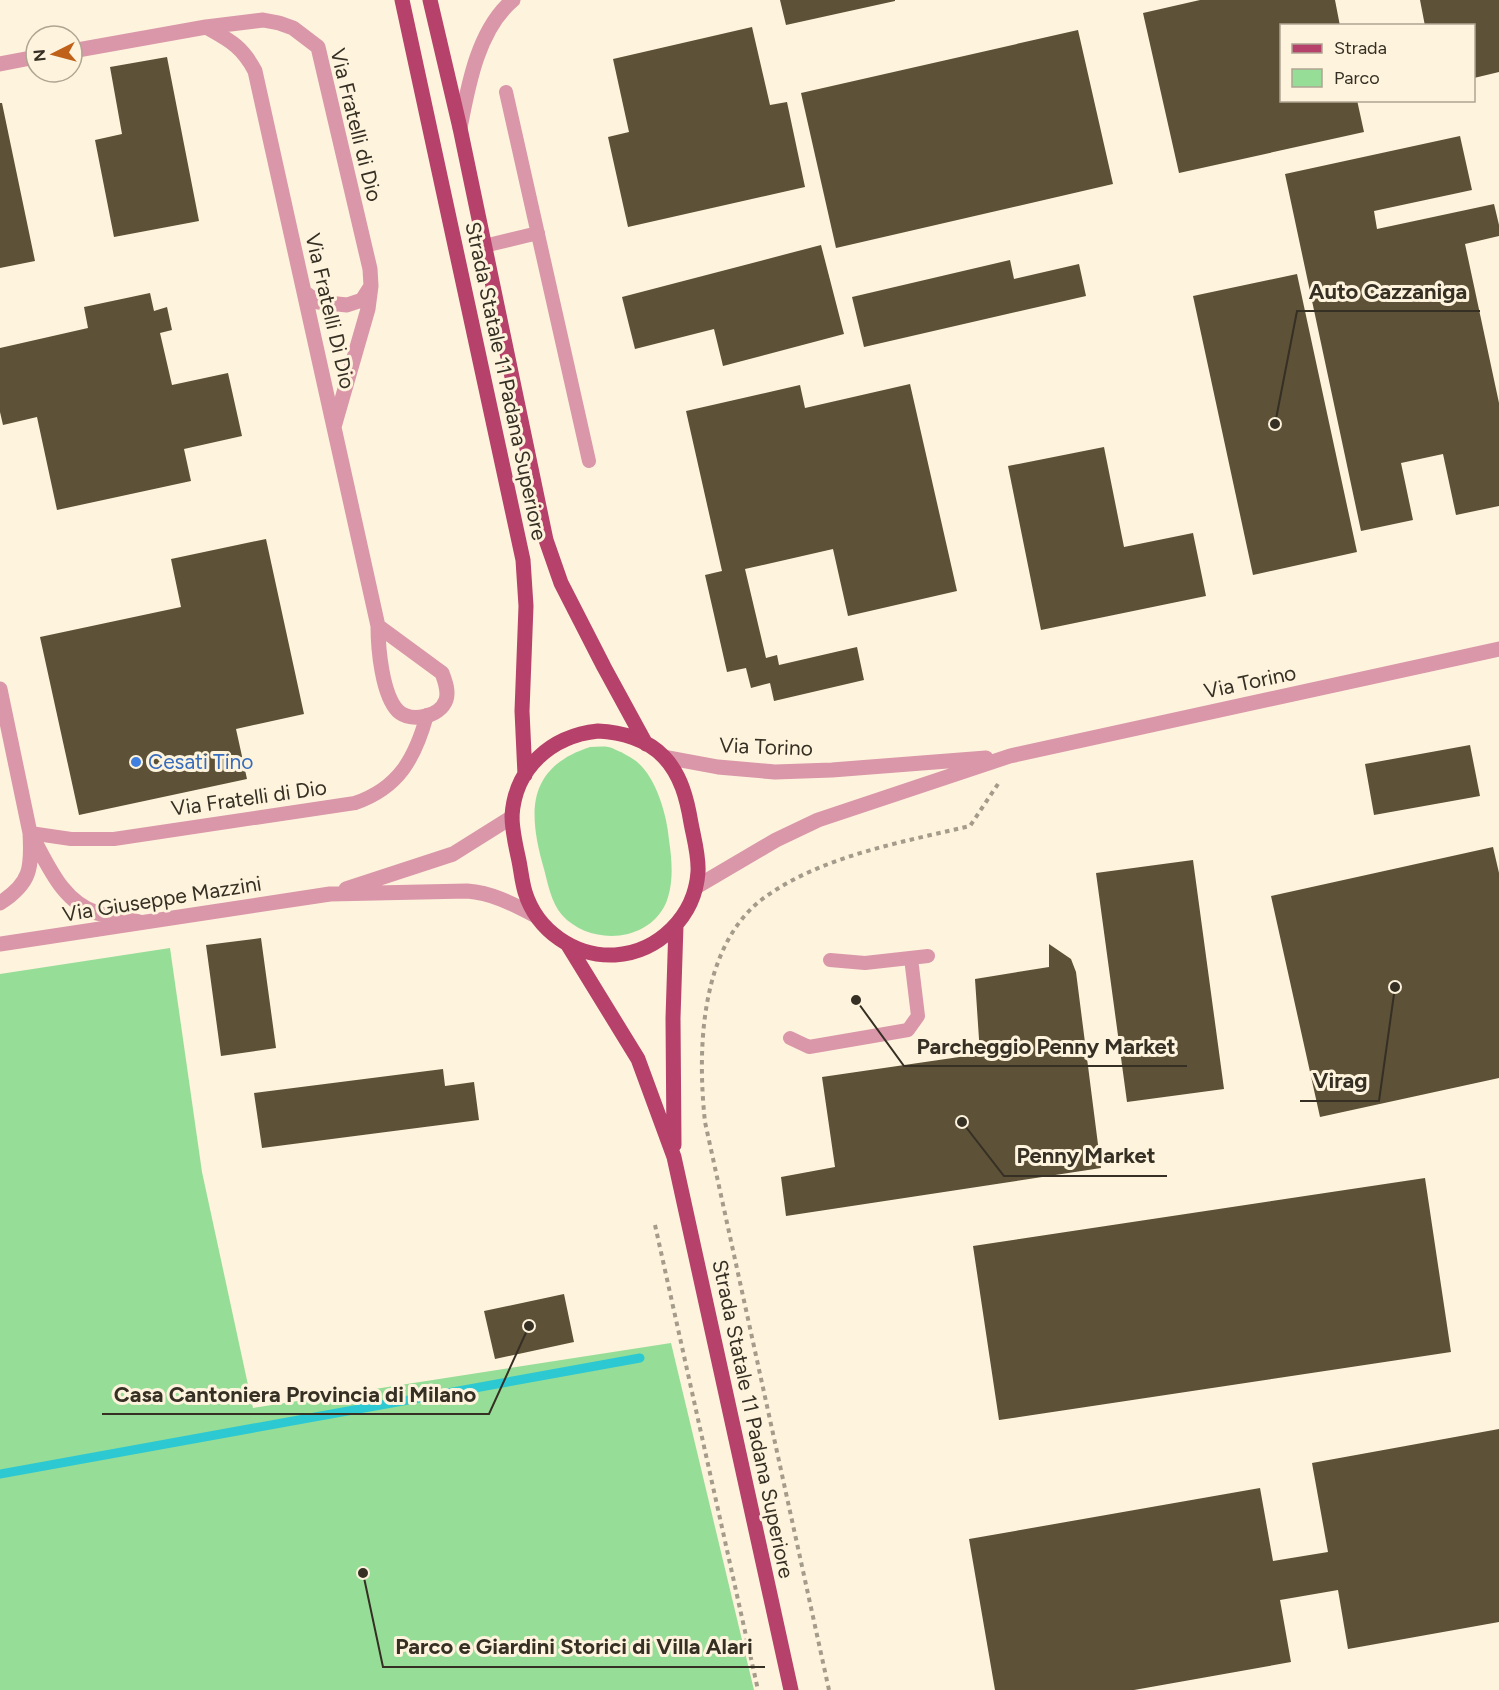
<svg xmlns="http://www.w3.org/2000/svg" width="1499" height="1690" font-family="Figtree,sans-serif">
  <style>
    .green { fill: #96dd98 }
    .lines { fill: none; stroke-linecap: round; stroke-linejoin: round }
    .stream { stroke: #2dc9d2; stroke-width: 9 }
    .building { fill: #5d5138 }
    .path { stroke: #a49b8a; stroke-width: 4; stroke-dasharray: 4.5 4.5; stroke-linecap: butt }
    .service { stroke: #d997a9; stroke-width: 14 }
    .minor { stroke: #d997a9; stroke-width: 15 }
    .tertiary { stroke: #d997a9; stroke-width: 15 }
    .primary { stroke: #b6416a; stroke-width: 15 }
    .shop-dot { fill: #3f7fe0; stroke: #fef3dc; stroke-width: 2 }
    .labels { text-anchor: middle; stroke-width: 6; stroke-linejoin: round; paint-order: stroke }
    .street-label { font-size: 21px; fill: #352f24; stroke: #fef3dc }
    .shop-label { font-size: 21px; fill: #366cbe; stroke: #fef3dc; text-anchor: start }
    .leader { fill: none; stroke: #352f24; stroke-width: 2 }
    .callout-dot { fill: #352f24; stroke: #fef3dc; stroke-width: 2 }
    .callout-label { font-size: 22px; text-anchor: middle; font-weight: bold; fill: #352f24; stroke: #fef3dc; stroke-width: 6; stroke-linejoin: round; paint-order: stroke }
  </style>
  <rect width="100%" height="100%" fill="#fef3dc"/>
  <path class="green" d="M 590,747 C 596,747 603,746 608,747 C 612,747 617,751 621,752 C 624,754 629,756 633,759 C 655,773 667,814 669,840 C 672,860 674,883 666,903 C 648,943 590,946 562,915 C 551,902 548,884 544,869 C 528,813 526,768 590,747 Z
    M 170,948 L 202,1172 L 253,1408 L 671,1343 L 754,1690 L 0,1690 L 0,974 Z"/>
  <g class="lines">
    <path class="stream" d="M 0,1474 L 640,1358"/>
  </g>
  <path class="building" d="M 780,0 L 895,0 L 895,1 L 786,25 Z
    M 1200,0 L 1335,0 L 1340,26 L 1282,26 L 1282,100 L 1357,100 L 1364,132 L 1179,173 L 1143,13 Z
    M 1420,0 L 1499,0 L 1499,72 L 1474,78 L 1474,26 L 1425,26 Z
    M 752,27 L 770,105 L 787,102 L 805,187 L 628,227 L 608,137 L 629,132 L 613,59 Z
    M 1078,30 L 1113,184 L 836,248 L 801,93 Z
    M 167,57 L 199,221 L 114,237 L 95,140 L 122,134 L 110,67 Z
    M 0,103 L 2,103 L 35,261 L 0,268 Z
    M 1460,136 L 1472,190 L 1374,211 L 1377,229 L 1494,204 L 1499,225 L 1499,236 L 1465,244 L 1499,403 L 1499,506 L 1456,515 L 1443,454 L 1401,463 L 1413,520 L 1361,531 L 1285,174 Z
    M 821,245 L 844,334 L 723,366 L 714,329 L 635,349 L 622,297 Z
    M 1010,260 L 1014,279 L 1079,264 L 1086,296 L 864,347 L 852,297 Z
    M 1297,274 L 1357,552 L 1253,575 L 1193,296 Z
    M 150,293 L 154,311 L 167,307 L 172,330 L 160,333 L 172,385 L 228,373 L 242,436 L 184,449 L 191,481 L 57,510 L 37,417 L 3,425 L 0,412 L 0,348 L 88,328 L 84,307 Z
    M 910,384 L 957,591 L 848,616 L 833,549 L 745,569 L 766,658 L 777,655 L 779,665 L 857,647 L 864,680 L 774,701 L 770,683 L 751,688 L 746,668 L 727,672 L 705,575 L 722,571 L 686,411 L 800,385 L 805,408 Z
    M 1104,447 L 1124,547 L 1193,533 L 1206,596 L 1041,630 L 1008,466 Z
    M 266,539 L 304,714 L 236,729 L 247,779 L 79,815 L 40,637 L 181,607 L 171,559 Z
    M 1470,745 L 1480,796 L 1374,815 L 1365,764 Z
    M 1493,847 L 1499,873 L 1499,1078 L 1320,1117 L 1271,896 Z
    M 1193,860 L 1224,1089 L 1127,1102 L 1096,873 Z
    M 261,938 L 276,1048 L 221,1056 L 206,945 Z
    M 1049,944 L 1071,959 L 1076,972 L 1101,1168 L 786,1216 L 781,1177 L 835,1167 L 822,1077 L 980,1054 L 975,979 L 1049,967 Z
    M 443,1069 L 445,1086 L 474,1082 L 479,1120 L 262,1148 L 254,1093 Z
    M 1425,1178 L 1451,1352 L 999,1420 L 973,1246 Z
    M 564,1294 L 574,1342 L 495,1359 L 484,1311 Z
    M 1499,1429 L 1499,1622 L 1348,1649 L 1338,1590 L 1280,1600 L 1291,1662 L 1134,1690 L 995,1690 L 969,1539 L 1260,1488 L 1273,1561 L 1328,1552 L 1312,1463 Z"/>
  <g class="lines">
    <path class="path" d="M 655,1225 L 758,1690
      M 829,1690 L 705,1122 C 697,1048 700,941 768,895 C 826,855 903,842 970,826 L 998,784"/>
    <path class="service" d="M 506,92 L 589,461
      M 484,246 L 538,233
      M 30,833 L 71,839 L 114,839 L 355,803 C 399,788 415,758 427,715
      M 830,960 L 865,963 L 928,956
      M 790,1038 L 809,1047 L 908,1030 L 918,1016 L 911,958"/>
    <path class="minor" d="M 206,27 C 229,40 242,46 255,71 L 378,626
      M 72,51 L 206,27 L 263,20 L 279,23 L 293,28 L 318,47 L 370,269 L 371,286 L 368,309 L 334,427
      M 0,64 L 36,57
      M 460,128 C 468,86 478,29 513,0
      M 304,292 L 318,302 L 347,305 L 362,300 L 371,286
      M 378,626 L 442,673 C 445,681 449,691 446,700 C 440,717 411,723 398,711 C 382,695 378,648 378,626 Z
      M 0,689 L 30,833 C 32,868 31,883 0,903
      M 33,838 C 49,867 63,902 97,913 C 111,917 126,918 139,922"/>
    <path class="tertiary" d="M 664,757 L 718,767 L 775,772 L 832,770 L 986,758
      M 696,887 L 776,840 L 818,820 L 1010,756 L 1499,649
      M 346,889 L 453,854 L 512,817
      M 0,944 L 330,894 L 467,891 C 493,893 513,904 536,916"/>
    <path class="primary" d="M 402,0 L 523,560 L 526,606 L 522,711 L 525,775
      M 430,0 L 460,128 L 546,540 L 561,583 L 604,667 L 646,744
      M 598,731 C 621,732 647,739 664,757 C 681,775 687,799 691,823 C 694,839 699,856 698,872 C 695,916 659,952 615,955 C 575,957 537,931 525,892 C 522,882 521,871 519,861 C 516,847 512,831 512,816 C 515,768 551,736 598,731 Z
      M 568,945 L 638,1059 L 674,1157 L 791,1690
      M 674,1145 L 673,1018 L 676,925"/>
  </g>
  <circle class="shop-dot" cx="136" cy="762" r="6"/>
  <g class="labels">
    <g class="street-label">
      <text transform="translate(356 125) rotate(76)" y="7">Via Fratelli di Dio</text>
      <text transform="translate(330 311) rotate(77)" y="7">Via Fratelli Di Dio</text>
      <text transform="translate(506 381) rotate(78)" y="7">Strada Statale 11 Padana Superiore</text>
      <text transform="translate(1250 682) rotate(-12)" y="7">Via Torino</text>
      <text transform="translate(766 747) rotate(2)" y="7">Via Torino</text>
      <text transform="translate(249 798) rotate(-8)" y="7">Via Fratelli di Dio</text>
      <text transform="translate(162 899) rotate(-9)" y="7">Via Giuseppe Mazzini</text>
      <text transform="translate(753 1419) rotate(78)" y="7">Strada Statale 11 Padana Superiore</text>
    </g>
    <g class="shop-label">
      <text x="148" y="769">Cesati Tino</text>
    </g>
  </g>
  <path class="leader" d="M1275 424L1297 311H1480M856 1000L904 1066H1187M1395 987L1379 1101H1300M962 1122L1004 1176H1167M529 1326L489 1414H102M363 1573L383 1667H765"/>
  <g class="callout-dot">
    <circle cx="1275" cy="424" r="6"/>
    <circle cx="856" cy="1000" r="6"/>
    <circle cx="1395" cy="987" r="6"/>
    <circle cx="962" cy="1122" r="6"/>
    <circle cx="529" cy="1326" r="6"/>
    <circle cx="363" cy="1573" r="6"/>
  </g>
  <g class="callout-label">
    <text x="1388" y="299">Auto Cazzaniga</text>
    <text x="1046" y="1054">Parcheggio Penny Market</text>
    <text x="1340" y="1088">Virag</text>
    <text x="1086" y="1163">Penny Market</text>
    <text x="295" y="1402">Casa Cantoniera Provincia di Milano</text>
    <text x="574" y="1654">Parco e Giardini Storici di Villa Alari</text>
  </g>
  <rect x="1280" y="24" width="195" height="78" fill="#fef3dc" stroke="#aea592" stroke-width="1.5"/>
  <rect x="1292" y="44" width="30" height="9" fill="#b6416a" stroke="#aea592" stroke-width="1.5"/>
  <text x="1334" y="54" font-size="18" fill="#352f24">Strada</text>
  <rect x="1292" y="69" width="30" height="18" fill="#96dd98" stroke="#aea592" stroke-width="1.5"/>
  <text x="1334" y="84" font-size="18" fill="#352f24">Parco</text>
  <g transform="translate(54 54) rotate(264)"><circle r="28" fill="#fef3dc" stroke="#aea592" stroke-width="1.5"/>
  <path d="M0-4.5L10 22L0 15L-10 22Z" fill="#bf6118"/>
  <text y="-9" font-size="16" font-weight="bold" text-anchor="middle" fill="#352f24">N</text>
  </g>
</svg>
